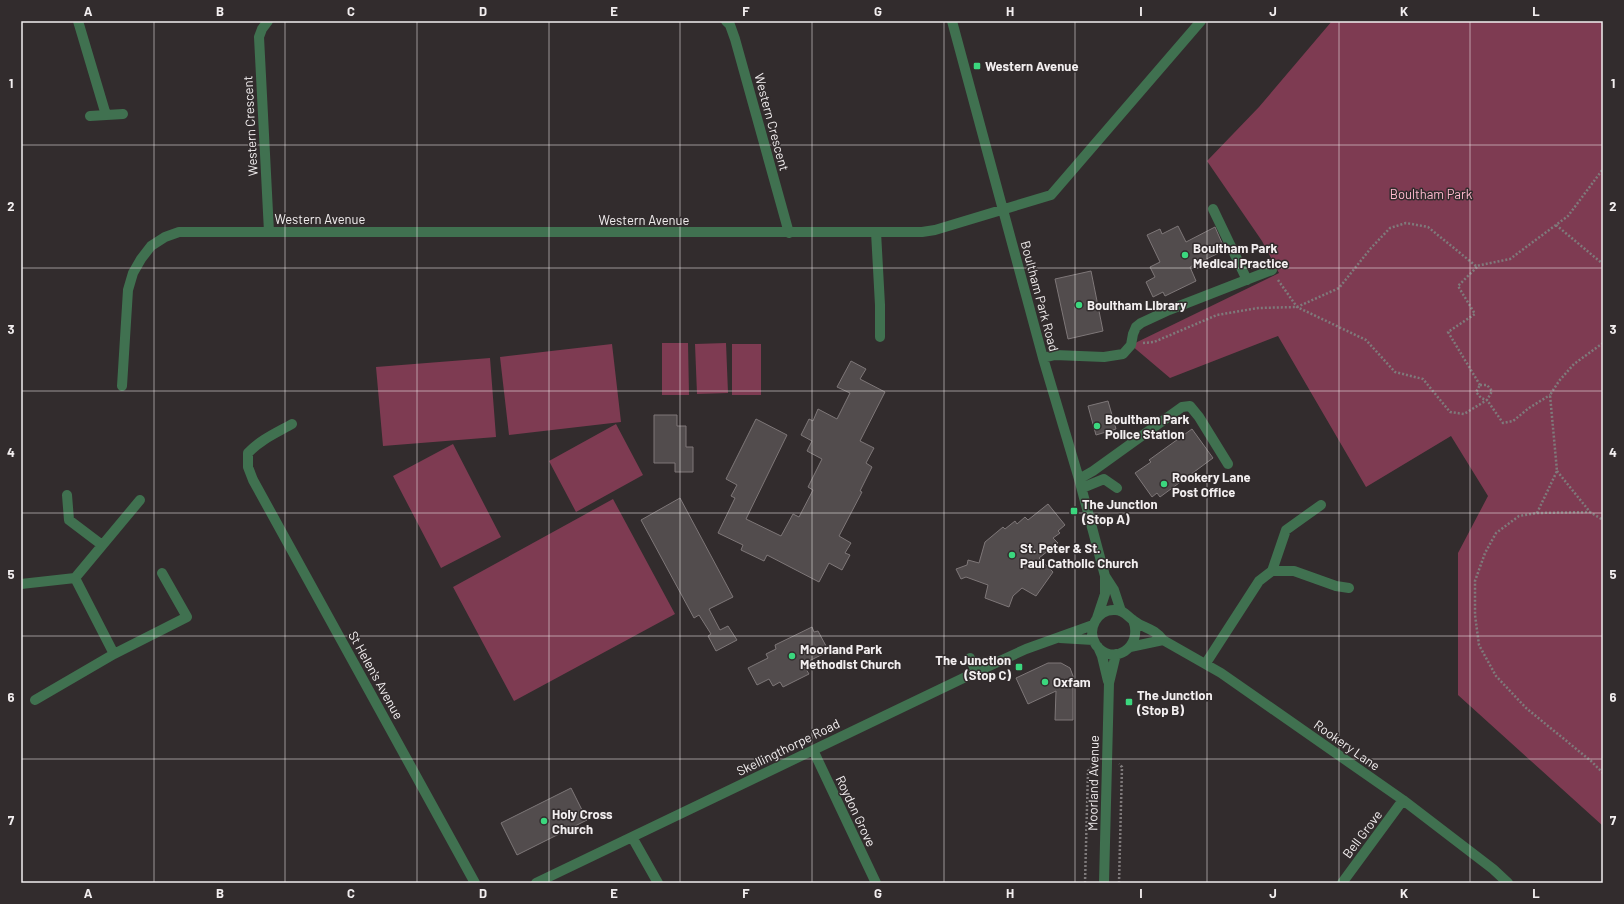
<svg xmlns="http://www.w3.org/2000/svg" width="1624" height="904" font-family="Barlow,sans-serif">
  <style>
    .green { fill: #7e3b52 }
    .building { fill: #524c4d; stroke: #7e7778 }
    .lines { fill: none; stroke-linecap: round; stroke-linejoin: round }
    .path { stroke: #7f7a7b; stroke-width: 2.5; stroke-dasharray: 2 2; stroke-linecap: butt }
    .minor { stroke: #407150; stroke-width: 10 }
    .grid { fill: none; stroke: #f2eeef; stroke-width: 1; stroke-opacity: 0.55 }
    .poi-dot { fill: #3bd77e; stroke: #322c2d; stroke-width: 1.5 }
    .labels { text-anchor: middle; stroke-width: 3; stroke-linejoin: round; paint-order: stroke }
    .poi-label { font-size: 13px; font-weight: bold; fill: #f2eeef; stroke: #322c2d; text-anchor: start }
    .street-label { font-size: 13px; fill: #f2eeef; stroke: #322c2d }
    .park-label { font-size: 13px; fill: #febace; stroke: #322c2d }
    .neatline { fill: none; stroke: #f2eeef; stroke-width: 1.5 }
    .grid-label { font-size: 13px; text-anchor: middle; font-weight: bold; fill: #f2eeef }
  </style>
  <rect width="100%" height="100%" fill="#322c2d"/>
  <path class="green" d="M 1332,21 L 1603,21 L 1603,826 L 1458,695 L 1458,553 L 1488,496 L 1451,436 L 1366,487 L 1278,336 L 1170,378 L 1131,345 L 1279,273 L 1262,241 L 1207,161 L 1259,107 Z
    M 662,343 L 688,343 L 689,395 L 662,395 Z
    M 726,343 L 728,393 L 697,394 L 695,344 Z
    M 612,344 L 621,422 L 509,435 L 500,357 Z
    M 732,344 L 761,344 L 761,395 L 732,395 Z
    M 490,358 L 496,437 L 383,446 L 376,367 Z
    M 616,424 L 643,475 L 576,512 L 549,461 Z
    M 453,444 L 501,537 L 441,568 L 393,476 Z
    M 613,499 L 675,614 L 514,701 L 453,587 Z"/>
  <path class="building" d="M 1178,226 L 1186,242 L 1215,227 L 1225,250 L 1190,267 L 1196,281 L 1165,296 L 1163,292 L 1153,297 L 1146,282 L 1155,277 L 1150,267 L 1160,262 L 1147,235 L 1160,229 L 1162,234 Z
    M 1091,271 L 1103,331 L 1068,339 L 1055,279 Z
    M 851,361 L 866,369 L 860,379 L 885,392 L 860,441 L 874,448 L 866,463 L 872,467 L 860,491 L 862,492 L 839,536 L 851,543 L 845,553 L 850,555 L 842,570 L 829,563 L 819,582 L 767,555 L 764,561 L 741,550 L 743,545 L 718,533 L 735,498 L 731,496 L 737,485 L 726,479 L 756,419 L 787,435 L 746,519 L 781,536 L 793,514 L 799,517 L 813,490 L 808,487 L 822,459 L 807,451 L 812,441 L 801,435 L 809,419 L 813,421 L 818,409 L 837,419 L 850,393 L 837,387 Z
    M 1108,401 L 1116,429 L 1096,435 L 1088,406 Z
    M 654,415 L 677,415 L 677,426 L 686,426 L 686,447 L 693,447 L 693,472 L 675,472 L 675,463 L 654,463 Z
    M 1192,429 L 1213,458 L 1160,497 L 1157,493 L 1152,497 L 1135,473 L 1151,462 L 1149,460 Z
    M 680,498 L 733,597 L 709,609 L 720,630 L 728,626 L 737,640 L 716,651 L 708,636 L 711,634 L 699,615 L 694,618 L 641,520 Z
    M 1048,504 L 1065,525 L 1058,531 L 1060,533 L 1053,538 L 1058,543 L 1039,558 L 1053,572 L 1036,596 L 1022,588 L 1013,596 L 1009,607 L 985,598 L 988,585 L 966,577 L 961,579 L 956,569 L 967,565 L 968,560 L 979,563 L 985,542 L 1003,527 L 1005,529 L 1015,521 L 1017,524 L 1025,517 L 1028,520 Z
    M 812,627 L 814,632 L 818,631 L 826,646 L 822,648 L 825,653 L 803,664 L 809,674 L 783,687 L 780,682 L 773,686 L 769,679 L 757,685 L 748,668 L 768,658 L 766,654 L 776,649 L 775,645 Z
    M 1048,663 L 1061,663 L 1070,668 L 1073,676 L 1073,720 L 1055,720 L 1056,691 L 1028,704 L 1016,678 Z
    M 571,788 L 587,820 L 517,855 L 501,823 Z"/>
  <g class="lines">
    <path class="path" d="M 1556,225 L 1603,264
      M 1477,267 L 1458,286 L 1475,314 L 1448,332 L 1480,385
      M 1278,280 L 1297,307 L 1366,340 L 1395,372 L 1423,379 L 1450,412 L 1464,414 L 1487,400 L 1503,423 L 1513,421 L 1529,408 L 1550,395
      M 1143,343 L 1154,342 L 1217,315 L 1258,308 L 1297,307 L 1339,288 L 1371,248 L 1390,228 L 1406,223 L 1428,227 L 1476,266 L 1510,259 L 1568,216 L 1603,169
      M 1603,343 L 1574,364 L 1559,381 L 1550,395 L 1557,471 L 1537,513 L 1519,516 L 1496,533 L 1485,553 L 1475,581 L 1475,615 L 1479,645 L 1496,676 L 1526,708 L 1591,761 L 1603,773
      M 1480,385 L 1487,385 L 1492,391 L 1487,400 L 1481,398 L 1476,392 Z
      M 1557,471 L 1590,512 L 1603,520
      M 1537,513 L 1590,512
      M 1085,883 L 1088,771 L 1095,763
      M 1119,883 L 1122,767 L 1119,764"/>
    <path class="minor" d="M 78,21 L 106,115
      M 268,21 L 262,29 L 259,37 L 269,232
      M 726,21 L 730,25 L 735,39 L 789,233
      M 952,21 L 1043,358 L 1079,479 L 1105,576 L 1105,594 L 1097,618
      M 90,116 L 123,114
      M 1213,209 L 1247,280
      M 876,232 L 880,305 L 880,337
      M 1043,358 L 1055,355 L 1104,357 L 1123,354 L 1131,345 L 1133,334 L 1136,327 L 1141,323 L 1169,310 L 1272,270
      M 122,386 L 128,290 L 133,273 L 141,259 L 151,246 L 165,237 L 179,232 L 922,232 L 935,230 L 1051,195 L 1201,21
      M 292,424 C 276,433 260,440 248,453 L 248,467 L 253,480 L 475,883
      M 1079,479 L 1093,471 L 1182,407 L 1190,406 L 1199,417 L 1228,464
      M 1082,488 L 1104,479 L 1117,488
      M 67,495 L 69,520 L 102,545
      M 1272,571 L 1286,530 L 1321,505
      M 1105,576 L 1114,590 L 1121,611
      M 75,578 L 140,500
      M 21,584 L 75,578 L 114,654
      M 1133,620 C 1144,648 1112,667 1096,645 C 1086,630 1097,609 1115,610 C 1124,610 1127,616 1133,620 C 1144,629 1153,627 1163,640 L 1221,673 L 1403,800 L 1493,869 L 1508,883
      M 1060,638 L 1093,640
      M 1098,647 L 1102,656 L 1108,681
      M 1130,647 L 1163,640
      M 970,658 L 976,672
      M 1206,663 L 1259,581 L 1272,571 L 1294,571 L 1336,586 L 1349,588
      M 35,700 L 114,654 L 187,617 L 162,573
      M 813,750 L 876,883
      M 632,837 L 658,883
      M 536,883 L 976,672 L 1026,649 L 1093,625
      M 1104,883 L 1109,683 L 1116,654
      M 1342,883 L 1403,800"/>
  </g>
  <path class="grid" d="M 154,21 L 154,883M 285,21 L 285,883M 417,21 L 417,883M 549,21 L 549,883M 680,21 L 680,883M 812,21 L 812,883M 944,21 L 944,883M 1075,21 L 1075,883M 1207,21 L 1207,883M 1339,21 L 1339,883M 1470,21 L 1470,883M 21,145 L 1603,145M 21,268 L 1603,268M 21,391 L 1603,391M 21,513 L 1603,513M 21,636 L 1603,636M 21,759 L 1603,759"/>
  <g class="poi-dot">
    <rect x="973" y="62" width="8" height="8" rx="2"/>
    <circle cx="1185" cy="255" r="4"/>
    <circle cx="1079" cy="305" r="4"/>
    <circle cx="1097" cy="426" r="4"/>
    <circle cx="1164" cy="484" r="4"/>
    <rect x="1070" y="507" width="8" height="8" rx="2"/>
    <circle cx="1012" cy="555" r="4"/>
    <circle cx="792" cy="656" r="4"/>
    <rect x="1015" y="663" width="8" height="8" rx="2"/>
    <circle cx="1045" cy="682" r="4"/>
    <rect x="1125" y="698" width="8" height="8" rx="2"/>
    <circle cx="544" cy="821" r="4"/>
  </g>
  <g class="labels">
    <g class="poi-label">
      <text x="985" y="71">Western Avenue</text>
      <text x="1193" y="253">Boultham Park<tspan x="1193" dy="15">Medical Practice</tspan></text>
      <text x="1087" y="310">Boultham Library</text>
      <text x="1105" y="424">Boultham Park<tspan x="1105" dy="15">Police Station</tspan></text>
      <text x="1172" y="482">Rookery Lane<tspan x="1172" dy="15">Post Office</tspan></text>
      <text x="1082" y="509">The Junction<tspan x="1082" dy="15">(Stop A)</tspan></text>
      <text x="1020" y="553">St. Peter &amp; St.<tspan x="1020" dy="15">Paul Catholic Church</tspan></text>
      <text x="800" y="654">Moorland Park<tspan x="800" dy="15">Methodist Church</tspan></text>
      <text x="1011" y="665" text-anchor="end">The Junction<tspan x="1011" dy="15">(Stop C)</tspan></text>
      <text x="1053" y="687">Oxfam</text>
      <text x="1137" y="700">The Junction<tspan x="1137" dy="15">(Stop B)</tspan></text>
      <text x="552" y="819">Holy Cross<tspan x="552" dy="15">Church</tspan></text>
    </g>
    <g class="street-label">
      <text transform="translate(772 122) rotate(75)" y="5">Western Crescent</text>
      <text transform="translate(250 126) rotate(-93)" y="5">Western Crescent</text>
      <text x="320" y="224">Western Avenue</text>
      <text x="644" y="225">Western Avenue</text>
      <text transform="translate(1040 296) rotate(75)" y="5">Boultham Park Road</text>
      <text transform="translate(376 675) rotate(61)" y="5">St Helen's Avenue</text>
      <text transform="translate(1347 745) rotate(35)" y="5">Rookery Lane</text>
      <text transform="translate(788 747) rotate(-26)" y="5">Skellingthorpe Road</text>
      <text transform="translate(1093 783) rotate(-89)" y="5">Moorland Avenue</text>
      <text transform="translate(856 811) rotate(65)" y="5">Roydon Grove</text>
      <text transform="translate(1362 834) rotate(-53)" y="5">Bell Grove</text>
    </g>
    <g class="park-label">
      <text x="1431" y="199">Boultham Park</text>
    </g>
  </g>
  <rect width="1624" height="904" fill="none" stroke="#322c2d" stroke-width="44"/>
  <rect x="22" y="22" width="1580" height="860" class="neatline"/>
  <g class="grid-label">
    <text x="88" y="16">A</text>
    <text x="220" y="16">B</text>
    <text x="351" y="16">C</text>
    <text x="483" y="16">D</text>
    <text x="614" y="16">E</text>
    <text x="746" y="16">F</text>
    <text x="878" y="16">G</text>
    <text x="1010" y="16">H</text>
    <text x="1141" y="16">I</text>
    <text x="1273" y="16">J</text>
    <text x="1404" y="16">K</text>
    <text x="1536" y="16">L</text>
    <text x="11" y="88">1</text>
    <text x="1613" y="88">1</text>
    <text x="11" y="211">2</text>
    <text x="1613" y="211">2</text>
    <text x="11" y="334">3</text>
    <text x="1613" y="334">3</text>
    <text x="11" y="457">4</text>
    <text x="1613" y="457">4</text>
    <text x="11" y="579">5</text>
    <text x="1613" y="579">5</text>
    <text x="11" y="702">6</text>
    <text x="1613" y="702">6</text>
    <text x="11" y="825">7</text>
    <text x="1613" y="825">7</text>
    <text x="88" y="898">A</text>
    <text x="220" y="898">B</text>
    <text x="351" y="898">C</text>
    <text x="483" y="898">D</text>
    <text x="614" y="898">E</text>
    <text x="746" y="898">F</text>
    <text x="878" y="898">G</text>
    <text x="1010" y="898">H</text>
    <text x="1141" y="898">I</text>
    <text x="1273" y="898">J</text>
    <text x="1404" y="898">K</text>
    <text x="1536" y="898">L</text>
  </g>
</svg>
